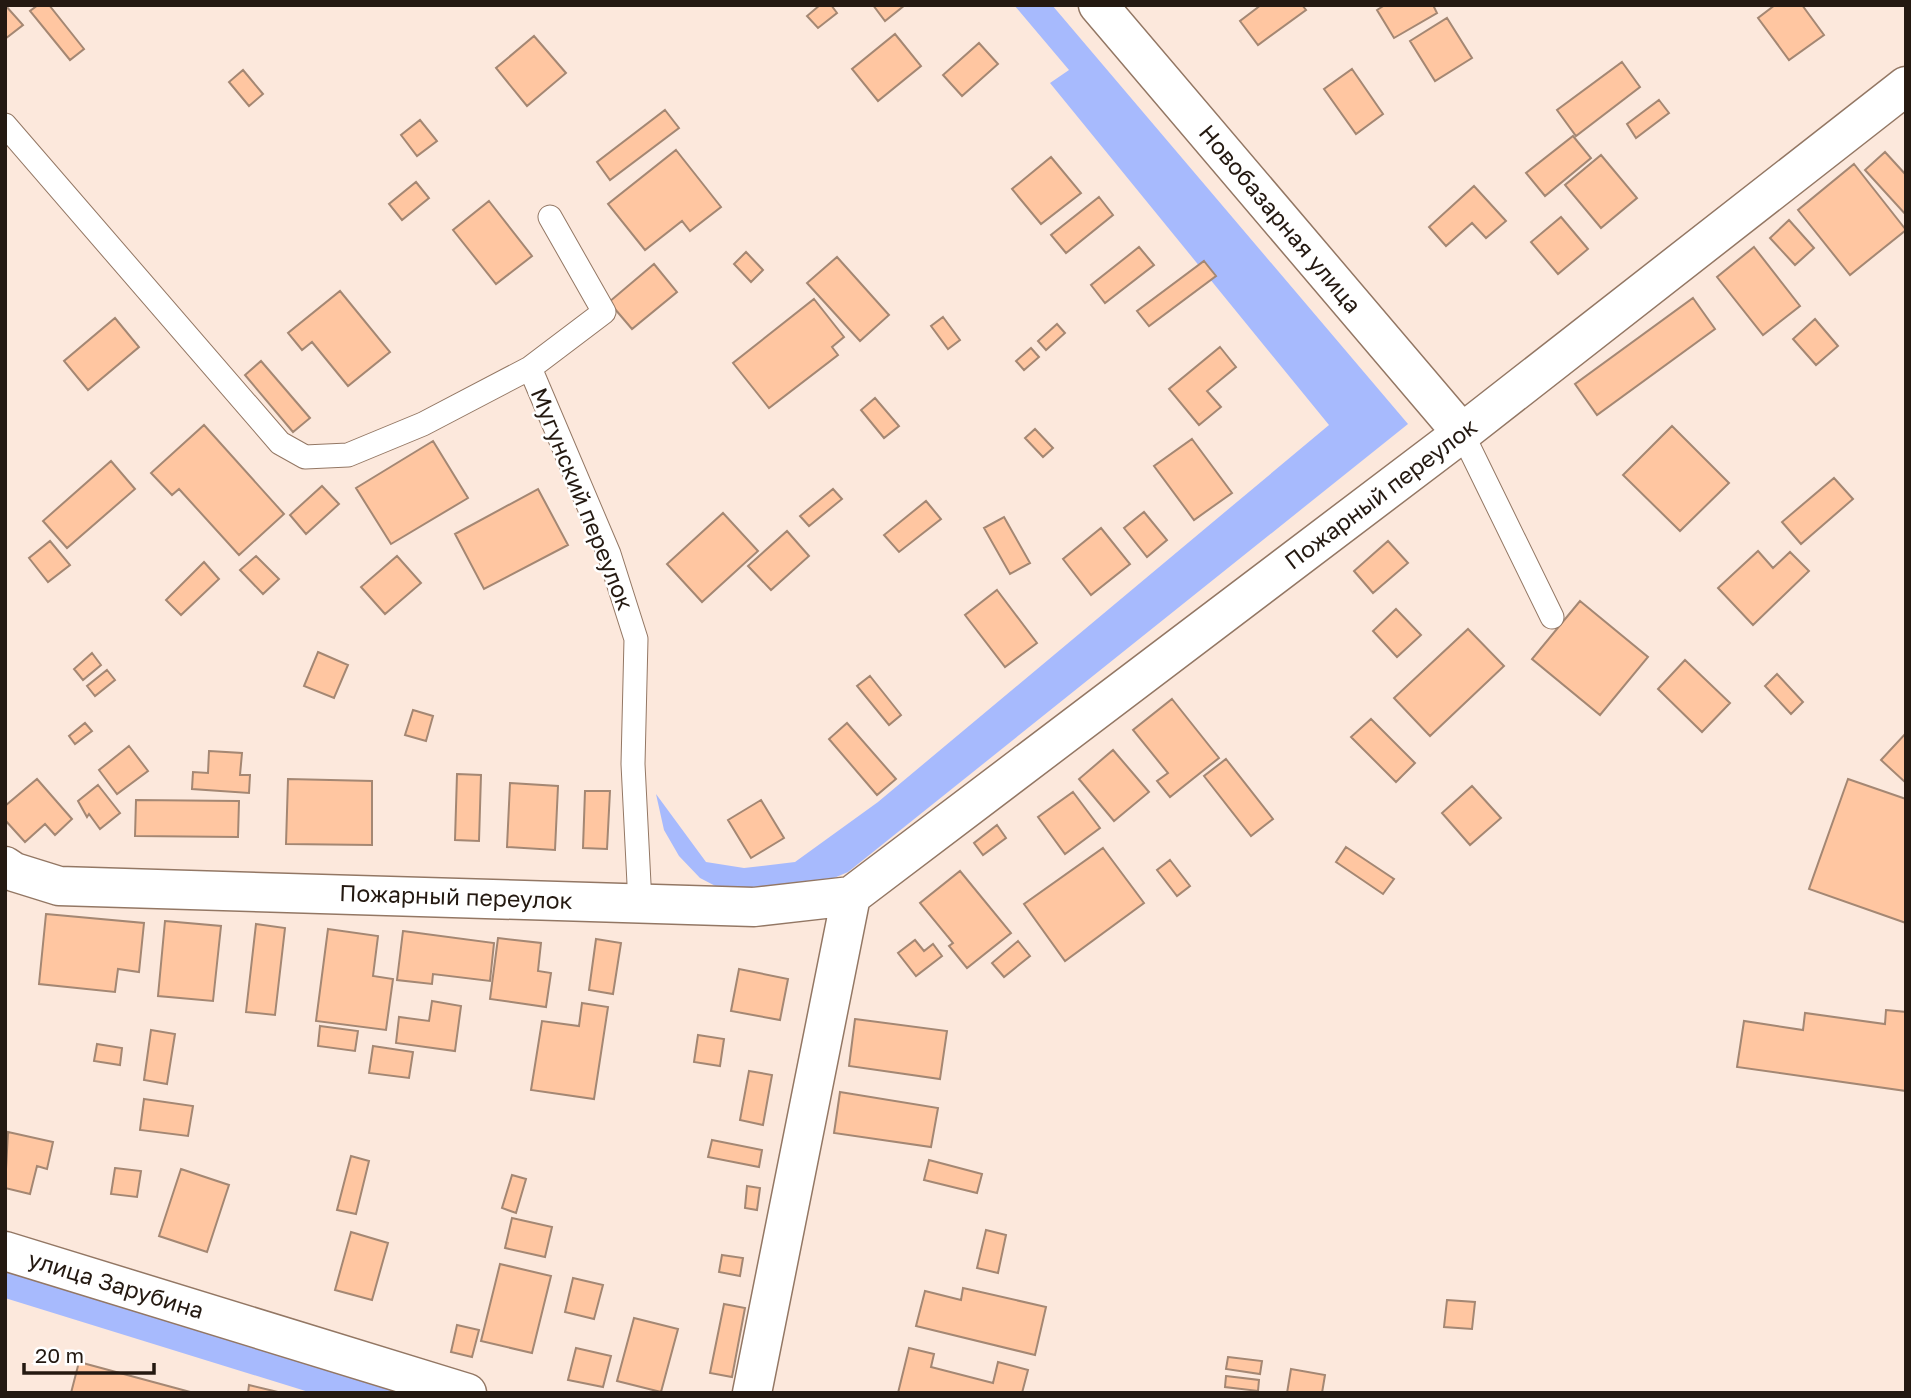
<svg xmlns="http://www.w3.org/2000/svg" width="1911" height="1398" font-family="'Golos Text',sans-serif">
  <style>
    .green { fill: #a7bafd }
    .building { fill: #ffc6a1; stroke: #a48773; stroke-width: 2 }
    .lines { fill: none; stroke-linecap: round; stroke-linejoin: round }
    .service-casing { stroke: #937764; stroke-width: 25 }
    .minor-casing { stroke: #937764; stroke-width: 41 }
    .service { stroke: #fff; stroke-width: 23 }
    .minor { stroke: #fff; stroke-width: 38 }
    .labels { text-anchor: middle; stroke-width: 5; stroke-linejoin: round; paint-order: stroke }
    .street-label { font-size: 23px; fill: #241911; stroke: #fff }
  </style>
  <rect width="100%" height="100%" fill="#fce8dc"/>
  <path class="green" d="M 1014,5 L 1052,5 L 1408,424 L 848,872 L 806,890 L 729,893 L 700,878 L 679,856 L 664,830 L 656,794 L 706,862 L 744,868 L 795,862 L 878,802 L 1329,425 L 1050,83 L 1069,70 Z
    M 5,1259 L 410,1393 L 312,1393 L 5,1298 Z"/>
  <path class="building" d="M 5,5 L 23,25 L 5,39 Z
    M 38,5 L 49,5 L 84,49 L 70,60 L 30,11 Z
    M 820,5 L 831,5 L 837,13 L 818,28 L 807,16 Z
    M 873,5 L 905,5 L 885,21 Z
    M 1261,5 L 1302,5 L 1306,10 L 1258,45 L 1240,21 Z
    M 1385,5 L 1433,5 L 1437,13 L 1394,38 L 1377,10 Z
    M 1775,5 L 1802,5 L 1824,35 L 1789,60 L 1758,18 Z
    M 1447,18 L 1472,58 L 1435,81 L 1410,41 Z
    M 895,34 L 921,66 L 878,101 L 852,69 Z
    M 534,36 L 566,73 L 527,106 L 496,68 Z
    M 979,43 L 998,64 L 962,96 L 943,75 Z
    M 1622,62 L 1640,87 L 1576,136 L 1557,110 Z
    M 1352,69 L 1383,114 L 1356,134 L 1324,89 Z
    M 243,70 L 263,94 L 249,106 L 229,82 Z
    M 1659,100 L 1669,113 L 1636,138 L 1627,124 Z
    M 665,110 L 679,128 L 610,180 L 597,162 Z
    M 420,120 L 437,141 L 417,156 L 401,135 Z
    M 1573,136 L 1591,158 L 1545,196 L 1526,173 Z
    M 676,150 L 721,207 L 690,231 L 682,221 L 645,250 L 608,204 Z
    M 1885,152 L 1906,175 L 1906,215 L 1865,170 Z
    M 1601,155 L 1637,198 L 1601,228 L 1565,185 Z
    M 1051,157 L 1081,193 L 1041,224 L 1012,189 Z
    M 1854,164 L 1906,230 L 1850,275 L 1798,210 Z
    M 416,182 L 429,198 L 402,220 L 389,204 Z
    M 1474,186 L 1506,221 L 1486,238 L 1472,223 L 1446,246 L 1429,227 Z
    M 1099,197 L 1113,215 L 1066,253 L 1051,235 Z
    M 489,201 L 532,256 L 496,284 L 453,230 Z
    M 1561,217 L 1588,249 L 1558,274 L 1531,242 Z
    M 1789,220 L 1814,248 L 1795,265 L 1770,238 Z
    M 1139,247 L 1154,265 L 1105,303 L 1091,285 Z
    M 1754,247 L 1800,306 L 1763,335 L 1717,277 Z
    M 746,252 L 763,270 L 751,282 L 734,264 Z
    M 837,257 L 889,315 L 860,341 L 807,283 Z
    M 1204,261 L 1216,276 L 1149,326 L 1137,311 Z
    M 654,264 L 677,292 L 632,329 L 609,302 Z
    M 340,291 L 390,352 L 348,386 L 312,342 L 302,350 L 288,333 Z
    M 1693,298 L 1715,329 L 1597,415 L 1575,384 Z
    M 814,299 L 844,337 L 832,347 L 838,355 L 769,408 L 733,363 Z
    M 943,317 L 960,340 L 948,349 L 931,326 Z
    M 115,318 L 139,347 L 88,390 L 64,361 Z
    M 1815,319 L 1838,346 L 1816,365 L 1793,339 Z
    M 1057,324 L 1065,333 L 1046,350 L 1038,341 Z
    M 1220,347 L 1236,367 L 1207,391 L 1221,407 L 1199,425 L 1169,389 Z
    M 1031,348 L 1039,357 L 1024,370 L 1016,361 Z
    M 261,361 L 310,418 L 293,432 L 245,375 Z
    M 875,398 L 899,426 L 884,438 L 861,410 Z
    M 204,425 L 284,514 L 239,555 L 179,489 L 172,495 L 151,473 Z
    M 1672,426 L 1729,483 L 1680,531 L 1623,475 Z
    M 1035,429 L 1053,448 L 1043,457 L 1025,438 Z
    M 1192,439 L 1232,493 L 1194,520 L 1154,466 Z
    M 433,441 L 468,498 L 391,544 L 356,488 Z
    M 111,461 L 135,489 L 67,548 L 43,521 Z
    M 1834,478 L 1853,499 L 1801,544 L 1782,522 Z
    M 322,486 L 339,504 L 306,534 L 290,515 Z
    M 538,489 L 568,545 L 484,589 L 455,534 Z
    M 833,489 L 842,499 L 809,526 L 800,516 Z
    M 926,501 L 941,519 L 899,552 L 884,535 Z
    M 1144,512 L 1167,540 L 1147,557 L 1124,528 Z
    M 723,513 L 758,551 L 702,602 L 667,564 Z
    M 1004,517 L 1030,563 L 1010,574 L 984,528 Z
    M 1101,528 L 1130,564 L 1091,595 L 1063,559 Z
    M 787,531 L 809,556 L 771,590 L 748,566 Z
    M 50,541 L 70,565 L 48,582 L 29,558 Z
    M 1388,541 L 1408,563 L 1373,593 L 1354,571 Z
    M 1758,551 L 1773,568 L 1790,552 L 1809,571 L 1753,625 L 1718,588 Z
    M 256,556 L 279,579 L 263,594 L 240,570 Z
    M 397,556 L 421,583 L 385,614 L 361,587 Z
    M 204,562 L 219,579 L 181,615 L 166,600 Z
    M 997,590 L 1037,643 L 1005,667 L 965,615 Z
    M 1580,601 L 1648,657 L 1600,715 L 1532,659 Z
    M 1396,609 L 1421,635 L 1397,657 L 1373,631 Z
    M 1468,629 L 1504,666 L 1430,736 L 1394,698 Z
    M 318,652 L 348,665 L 334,698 L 304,686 Z
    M 92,653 L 101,665 L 83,680 L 74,669 Z
    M 1685,660 L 1730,703 L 1702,732 L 1658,689 Z
    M 107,670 L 115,680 L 95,696 L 87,686 Z
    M 1777,674 L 1803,702 L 1791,714 L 1765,686 Z
    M 870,676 L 901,715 L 889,725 L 857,686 Z
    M 1172,699 L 1219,758 L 1170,797 L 1157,781 L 1168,773 L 1133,730 Z
    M 413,710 L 433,716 L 426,741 L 405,735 Z
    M 1371,719 L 1415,763 L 1396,782 L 1351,737 Z
    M 85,723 L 92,731 L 75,744 L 69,736 Z
    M 847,723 L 896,779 L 877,795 L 829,739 Z
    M 1906,733 L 1906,783 L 1881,760 Z
    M 129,746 L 148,771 L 117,794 L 99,770 Z
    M 1113,750 L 1149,792 L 1114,821 L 1079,779 Z
    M 209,751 L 242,753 L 240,775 L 250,775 L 249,793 L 192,789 L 193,772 L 208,773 Z
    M 1226,759 L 1273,819 L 1251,836 L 1204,776 Z
    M 457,774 L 481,775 L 479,841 L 455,840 Z
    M 37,779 L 72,819 L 55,835 L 45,824 L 25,842 L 5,820 L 5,806 Z
    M 288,779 L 372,781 L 372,845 L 286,844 Z
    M 1848,779 L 1906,799 L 1906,923 L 1809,889 Z
    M 510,783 L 558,786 L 555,850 L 507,847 Z
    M 98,785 L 120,813 L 100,829 L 89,814 L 87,817 L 78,801 Z
    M 1472,786 L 1501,818 L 1470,845 L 1442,813 Z
    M 585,791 L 610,791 L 607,849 L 583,848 Z
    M 1073,792 L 1100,828 L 1065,854 L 1038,817 Z
    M 136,800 L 239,801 L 238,837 L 135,836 Z
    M 761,800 L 784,838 L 751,858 L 728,820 Z
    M 997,825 L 1006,838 L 983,855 L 974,843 Z
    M 1346,847 L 1394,879 L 1383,894 L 1336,862 Z
    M 1103,848 L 1144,903 L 1065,961 L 1024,904 Z
    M 1170,860 L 1190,886 L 1177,896 L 1157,870 Z
    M 960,871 L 1011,933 L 967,968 L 949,946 L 953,943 L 920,903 Z
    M 46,914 L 144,923 L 139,972 L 118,969 L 115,992 L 39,984 Z
    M 165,921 L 221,926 L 213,1001 L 158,996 Z
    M 256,924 L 285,928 L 275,1015 L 246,1012 Z
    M 328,929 L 378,936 L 373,976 L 393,979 L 386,1030 L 316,1021 Z
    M 403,931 L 494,943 L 490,981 L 433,974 L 432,984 L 397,980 Z
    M 498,938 L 541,943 L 538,971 L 551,973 L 546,1007 L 490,999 Z
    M 596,939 L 621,943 L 613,994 L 589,990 Z
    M 915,940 L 924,951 L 933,944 L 942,956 L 916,976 L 898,953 Z
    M 1018,941 L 1030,956 L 1004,977 L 992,963 Z
    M 739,969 L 788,979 L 780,1020 L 731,1011 Z
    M 432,1001 L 461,1006 L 455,1051 L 396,1043 L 399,1017 L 429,1021 Z
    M 582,1003 L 608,1007 L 594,1099 L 531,1090 L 542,1021 L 579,1026 Z
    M 1886,1010 L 1906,1012 L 1906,1091 L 1737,1067 L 1744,1021 L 1803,1030 L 1805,1013 L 1885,1024 Z
    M 855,1019 L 947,1031 L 940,1079 L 849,1066 Z
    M 320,1026 L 358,1031 L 355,1051 L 318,1046 Z
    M 151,1030 L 175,1034 L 167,1084 L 144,1080 Z
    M 698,1035 L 724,1039 L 720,1066 L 694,1062 Z
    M 97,1044 L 122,1048 L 120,1065 L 94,1061 Z
    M 373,1046 L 413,1052 L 409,1078 L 369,1073 Z
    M 749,1071 L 772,1075 L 763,1125 L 740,1120 Z
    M 840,1092 L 938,1108 L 931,1147 L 834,1133 Z
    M 144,1099 L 193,1106 L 188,1136 L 140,1130 Z
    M 8,1132 L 53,1142 L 47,1169 L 37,1166 L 30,1194 L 5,1188 Z
    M 712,1140 L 762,1150 L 759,1167 L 708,1157 Z
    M 351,1156 L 369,1161 L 356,1214 L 337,1210 Z
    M 929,1160 L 982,1174 L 977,1193 L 924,1180 Z
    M 115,1168 L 141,1171 L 137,1197 L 111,1194 Z
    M 181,1169 L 229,1185 L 207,1252 L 159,1236 Z
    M 512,1175 L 526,1179 L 516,1213 L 502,1208 Z
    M 747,1186 L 760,1188 L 757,1210 L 745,1208 Z
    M 512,1218 L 552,1227 L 545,1257 L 505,1248 Z
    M 986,1230 L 1006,1235 L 998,1273 L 977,1268 Z
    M 351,1232 L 388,1243 L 372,1300 L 335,1290 Z
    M 722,1255 L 743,1258 L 740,1276 L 719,1272 Z
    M 500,1264 L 551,1276 L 532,1353 L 481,1341 Z
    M 573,1278 L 603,1285 L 594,1319 L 565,1312 Z
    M 963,1288 L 1046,1307 L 1035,1355 L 916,1326 L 925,1291 L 961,1300 Z
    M 1447,1300 L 1475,1302 L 1472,1329 L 1444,1327 Z
    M 724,1304 L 745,1308 L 732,1377 L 710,1373 Z
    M 634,1318 L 678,1329 L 661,1392 L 617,1381 Z
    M 457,1325 L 479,1330 L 472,1357 L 451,1352 Z
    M 576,1348 L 611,1356 L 603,1387 L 568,1380 Z
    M 909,1348 L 934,1354 L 931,1367 L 993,1383 L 998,1362 L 1028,1370 L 1022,1393 L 898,1393 Z
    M 1228,1357 L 1262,1361 L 1260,1374 L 1226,1369 Z
    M 79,1362 L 194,1393 L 71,1393 Z
    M 1291,1369 L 1325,1375 L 1322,1393 L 1287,1393 Z
    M 1226,1376 L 1259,1380 L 1258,1391 L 1225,1387 Z
    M 249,1385 L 282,1393 L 248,1393 Z"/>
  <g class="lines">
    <g class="service-casing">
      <path id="service" d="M 5,125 L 280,443 L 305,457 L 348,455 L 423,424 L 530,368 L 604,312 L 550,217
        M 530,368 L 609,554 L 636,639 L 633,764 L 640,904
        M 1462,433 L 1552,617"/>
    </g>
    <g class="minor-casing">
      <path id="minor" d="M 1098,5 L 1462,433
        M 5,866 L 14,872 L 59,886 L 754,907 L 851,896
        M 5,1251 L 467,1393
        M 752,1393 L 851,896 L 1462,433 L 1906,86"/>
    </g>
    <use href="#service" class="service"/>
    <use href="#minor" class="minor"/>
  </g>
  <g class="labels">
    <g class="street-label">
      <text transform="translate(1280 219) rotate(50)" y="8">Новобазарная улица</text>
      <text transform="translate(1381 494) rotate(-37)" y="8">Пожарный переулок</text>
      <text transform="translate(582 499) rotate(68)" y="8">Мугунский переулок</text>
      <text transform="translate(456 897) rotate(2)" y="8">Пожарный переулок</text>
      <text transform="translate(116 1285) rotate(17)" y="8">улица Зарубина</text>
    </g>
  </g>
  <rect width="1911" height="1398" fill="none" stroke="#241911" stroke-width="14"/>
  <path d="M24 1363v10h130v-10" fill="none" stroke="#241911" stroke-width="3.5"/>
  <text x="35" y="1363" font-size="21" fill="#241911" stroke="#ffffff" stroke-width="5" paint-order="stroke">20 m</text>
</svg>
